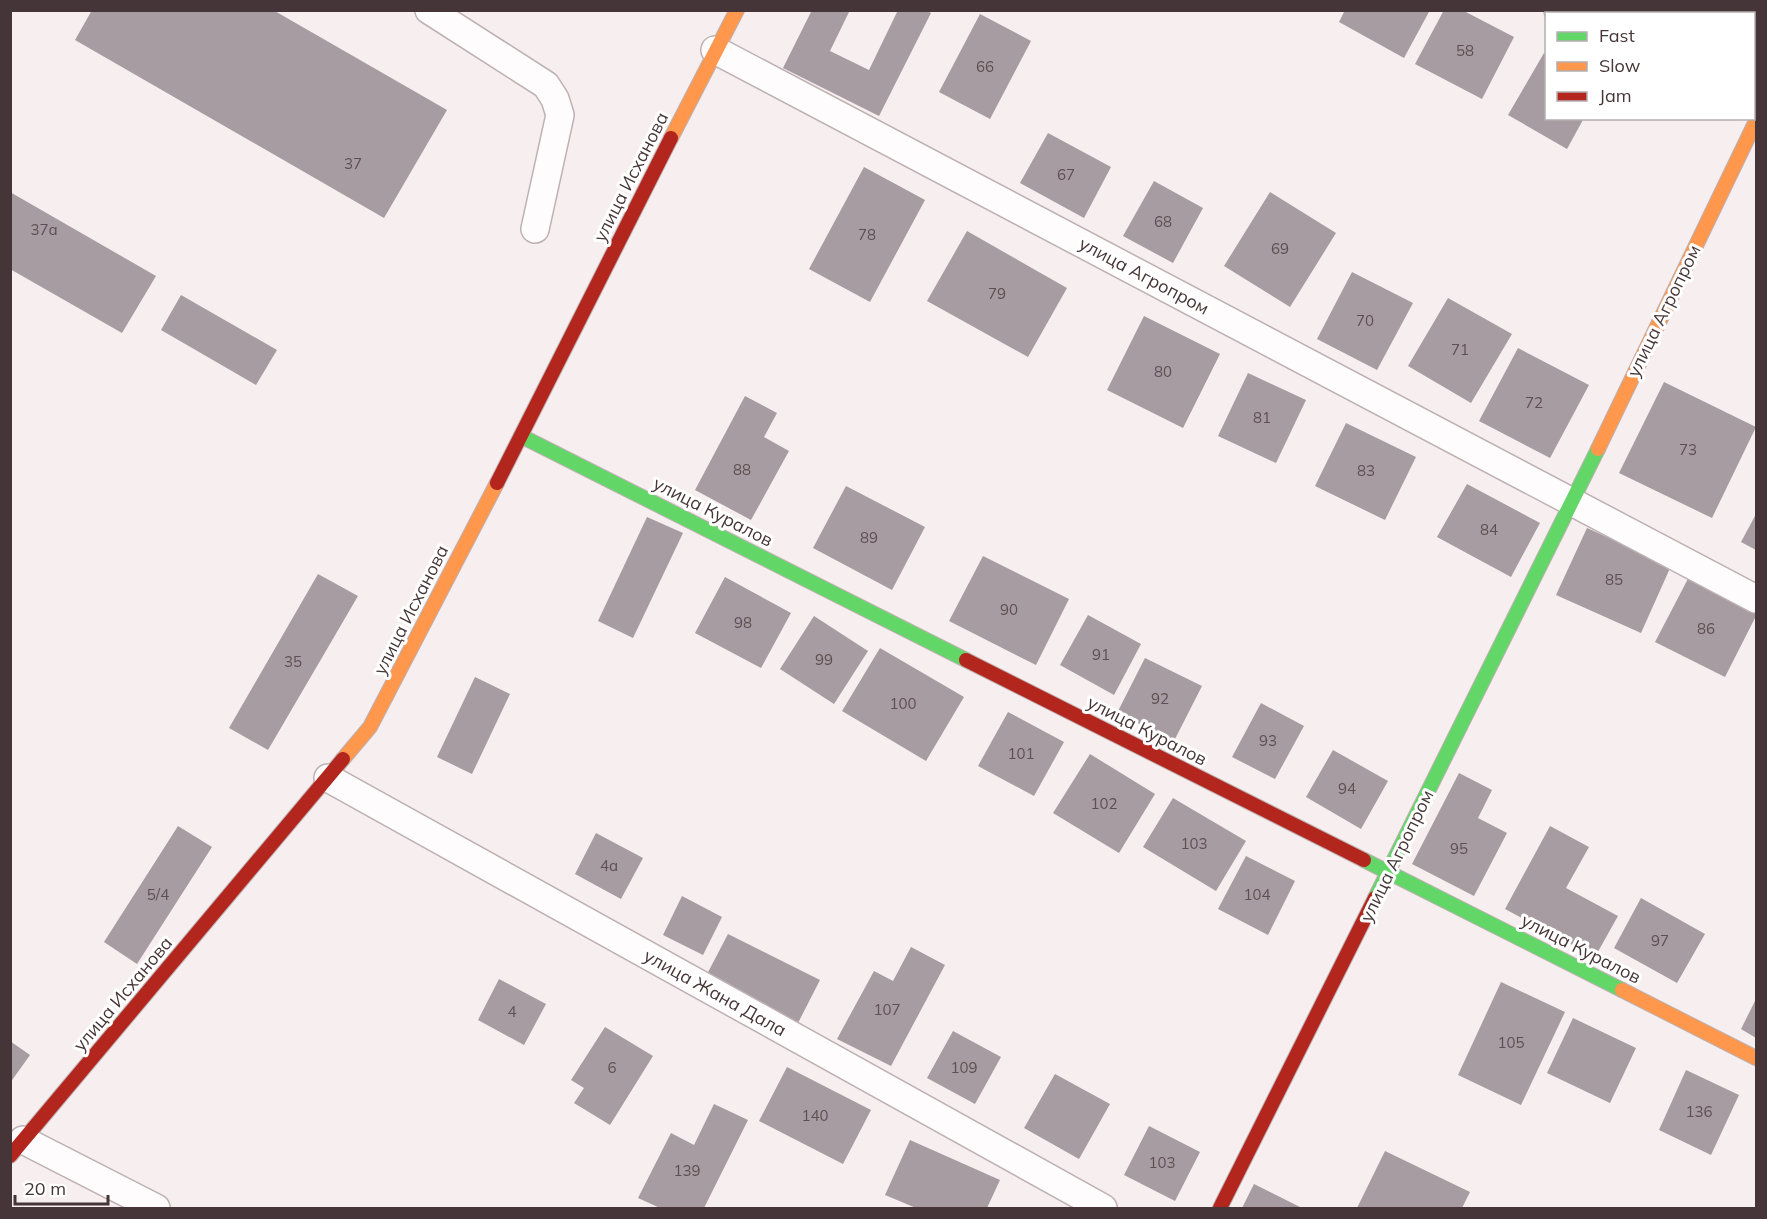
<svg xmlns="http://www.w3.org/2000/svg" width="1767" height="1219" font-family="Mulish,sans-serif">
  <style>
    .building { fill: #a79ca1 }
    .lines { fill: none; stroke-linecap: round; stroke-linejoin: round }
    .street-casing { stroke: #bdb1b2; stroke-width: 30 }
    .fast-casing { stroke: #bdb1b2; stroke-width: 16 }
    .slow-casing { stroke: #bdb1b2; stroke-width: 16 }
    .jam-casing { stroke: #bdb1b2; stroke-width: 16 }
    .street { stroke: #fefcfd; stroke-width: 27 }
    .fast { stroke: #63d668; stroke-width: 14 }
    .slow { stroke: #ff974d; stroke-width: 14 }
    .jam { stroke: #b3261e; stroke-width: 14 }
    .labels { text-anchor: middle; stroke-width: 6; stroke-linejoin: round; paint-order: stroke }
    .number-label { font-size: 15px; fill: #5e4f52 }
    .street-label { font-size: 18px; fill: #463538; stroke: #fff }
  </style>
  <rect width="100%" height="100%" fill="#f7eeef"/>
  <path class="building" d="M 92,10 L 273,10 L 447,110 L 384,218 L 75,40 Z
    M 812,10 L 850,10 L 830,51 L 869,70 L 898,10 L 925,10 L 931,13 L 879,116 L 783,68 Z
    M 1345,10 L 1430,10 L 1404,58 L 1339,22 Z
    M 1444,10 L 1462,10 L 1514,37 L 1482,99 L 1415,64 Z
    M 1588,10 L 1673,10 L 1672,14 L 1593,14 Z
    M 1725,10 L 1756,10 L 1756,82 L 1754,87 L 1754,14 L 1723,14 Z
    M 980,14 L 1031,41 L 990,119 L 939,92 Z
    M 1544,53 L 1546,55 L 1546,118 L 1584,118 L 1567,149 L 1508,115 Z
    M 1048,133 L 1111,167 L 1084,218 L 1020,183 Z
    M 864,167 L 925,200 L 870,302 L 809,269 Z
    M 1154,181 L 1203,208 L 1173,263 L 1123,236 Z
    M 10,192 L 156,276 L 122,333 L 10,269 Z
    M 1270,192 L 1336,233 L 1290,307 L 1224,266 Z
    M 967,231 L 1067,288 L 1028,357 L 927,301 Z
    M 1352,272 L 1413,303 L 1377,370 L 1317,339 Z
    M 181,295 L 277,350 L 256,385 L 161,330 Z
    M 1448,298 L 1512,334 L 1471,403 L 1408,366 Z
    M 1144,316 L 1220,354 L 1183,428 L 1107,390 Z
    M 1518,348 L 1589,385 L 1550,458 L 1479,421 Z
    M 1248,373 L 1306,400 L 1276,463 L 1218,436 Z
    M 1664,382 L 1756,427 L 1712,518 L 1619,473 Z
    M 745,396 L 777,413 L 764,437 L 789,451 L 751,520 L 695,490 Z
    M 1346,423 L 1416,457 L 1385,520 L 1315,486 Z
    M 1467,484 L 1540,523 L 1511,577 L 1437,537 Z
    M 846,486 L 925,527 L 892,590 L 813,548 Z
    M 1756,514 L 1756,550 L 1741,542 Z
    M 647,517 L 683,533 L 633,638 L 598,621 Z
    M 1587,528 L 1671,566 L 1641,633 L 1556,595 Z
    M 983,556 L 1069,599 L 1036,665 L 949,621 Z
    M 1691,573 L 1756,606 L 1756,616 L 1725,677 L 1655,642 Z
    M 318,574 L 358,596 L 268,750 L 229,728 Z
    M 725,577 L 791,613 L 761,668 L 695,633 Z
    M 1088,615 L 1141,644 L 1114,695 L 1060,665 Z
    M 814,616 L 868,651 L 834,704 L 780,669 Z
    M 880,648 L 964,697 L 926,761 L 842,711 Z
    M 1145,658 L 1202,686 L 1174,741 L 1117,713 Z
    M 475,677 L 510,694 L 472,774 L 437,757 Z
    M 1261,703 L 1304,726 L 1275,779 L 1232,757 Z
    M 1008,712 L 1064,742 L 1034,796 L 978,766 Z
    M 1333,750 L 1388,781 L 1361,829 L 1306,797 Z
    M 1090,754 L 1155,794 L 1119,853 L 1053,813 Z
    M 1459,773 L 1492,790 L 1478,818 L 1507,833 L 1474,896 L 1412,864 Z
    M 1173,798 L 1246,841 L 1216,891 L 1143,847 Z
    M 178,826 L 212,847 L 137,964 L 104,942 Z
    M 1550,826 L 1589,847 L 1566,888 L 1618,916 L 1595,957 L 1505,909 Z
    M 596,833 L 643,858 L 621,899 L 575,874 Z
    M 1246,856 L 1295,881 L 1268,935 L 1218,909 Z
    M 682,896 L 722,917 L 703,955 L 663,935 Z
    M 1641,898 L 1705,934 L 1677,983 L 1614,948 Z
    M 728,934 L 820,980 L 798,1023 L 706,976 Z
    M 911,947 L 945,965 L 891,1066 L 837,1039 L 874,971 L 893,981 Z
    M 499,979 L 546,1004 L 524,1045 L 478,1020 Z
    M 1501,982 L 1565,1012 L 1521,1105 L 1458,1075 Z
    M 1756,999 L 1756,1038 L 1741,1029 Z
    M 1573,1018 L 1636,1048 L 1610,1103 L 1547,1073 Z
    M 605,1027 L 653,1056 L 610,1125 L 574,1103 L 584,1088 L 571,1080 Z
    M 953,1031 L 1001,1057 L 975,1104 L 927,1078 Z
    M 10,1041 L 30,1055 L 10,1083 Z
    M 787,1067 L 871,1110 L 843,1164 L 759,1121 Z
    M 1686,1070 L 1739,1095 L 1711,1155 L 1659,1130 Z
    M 1055,1074 L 1110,1104 L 1079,1159 L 1024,1128 Z
    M 714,1104 L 748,1120 L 704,1208 L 660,1208 L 638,1198 L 671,1133 L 694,1145 Z
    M 1149,1126 L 1200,1152 L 1175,1201 L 1124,1175 Z
    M 910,1140 L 1000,1180 L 987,1208 L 916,1208 L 885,1195 Z
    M 1385,1151 L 1470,1192 L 1462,1208 L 1357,1208 Z
    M 1254,1184 L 1302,1208 L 1242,1208 Z"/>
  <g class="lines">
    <g class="street-casing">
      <path id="street" d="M 429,10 L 546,85 L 555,99 L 560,115 L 535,229
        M 1558,10 L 1564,14
        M 715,50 L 1756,599
        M 328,778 L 1103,1208
        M 23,1140 L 156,1208"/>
    </g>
    <g class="fast-casing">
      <path id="fast" d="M 521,436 L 966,660
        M 1364,860 L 1622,990
        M 1375,898 L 1598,449"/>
    </g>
    <g class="slow-casing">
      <path id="slow" d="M 671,138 L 737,10
        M 1598,449 L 1756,121
        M 343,759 L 370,727 L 497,483
        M 1622,990 L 1756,1058"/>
    </g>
    <g class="jam-casing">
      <path id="jam" d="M 497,483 L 671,138
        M 966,660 L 1364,860
        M 10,1156 L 343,759
        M 1220,1208 L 1375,898"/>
    </g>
    <use href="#street" class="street"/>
    <use href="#fast" class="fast"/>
    <use href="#slow" class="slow"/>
    <use href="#jam" class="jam"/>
  </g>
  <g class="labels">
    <g class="number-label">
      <text x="1465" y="56">58</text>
      <text x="985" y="72">66</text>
      <text x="353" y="169">37</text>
      <text x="1066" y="180">67</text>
      <text x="1163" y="227">68</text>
      <text x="44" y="235">37а</text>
      <text x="867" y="240">78</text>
      <text x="1280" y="254">69</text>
      <text x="997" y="299">79</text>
      <text x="1365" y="326">70</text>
      <text x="1460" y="355">71</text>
      <text x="1163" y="377">80</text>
      <text x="1534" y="408">72</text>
      <text x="1262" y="423">81</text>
      <text x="1688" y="455">73</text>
      <text x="742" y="475">88</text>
      <text x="1366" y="476">83</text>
      <text x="1489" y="535">84</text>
      <text x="869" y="543">89</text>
      <text x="1614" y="585">85</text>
      <text x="1009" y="615">90</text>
      <text x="743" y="628">98</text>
      <text x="1706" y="634">86</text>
      <text x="1101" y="660">91</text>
      <text x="824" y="665">99</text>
      <text x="293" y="667">35</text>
      <text x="1160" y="704">92</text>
      <text x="903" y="709">100</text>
      <text x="1268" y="746">93</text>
      <text x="1021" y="759">101</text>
      <text x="1347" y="794">94</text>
      <text x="1104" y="809">102</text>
      <text x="1194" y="849">103</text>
      <text x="1459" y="854">95</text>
      <text x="609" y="871">4а</text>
      <text x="158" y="900">5/4</text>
      <text x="1257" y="900">104</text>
      <text x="1660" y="946">97</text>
      <text x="887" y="1015">107</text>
      <text x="512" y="1017">4</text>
      <text x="1511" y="1048">105</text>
      <text x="612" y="1073">6</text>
      <text x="964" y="1073">109</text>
      <text x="1699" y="1117">136</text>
      <text x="815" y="1121">140</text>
      <text x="1162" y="1168">103</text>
      <text x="687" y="1176">139</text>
    </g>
    <g class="street-label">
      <text transform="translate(631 177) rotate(-63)" y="6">улица Исханова</text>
      <text transform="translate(1144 276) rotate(28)" y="6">улица Агропром</text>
      <text transform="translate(1664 311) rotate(-64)" y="6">улица Агропром</text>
      <text transform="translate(713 512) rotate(27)" y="6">улица Куралов</text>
      <text transform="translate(411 610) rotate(-63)" y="6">улица Исханова</text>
      <text transform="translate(1147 731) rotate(27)" y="6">улица Куралов</text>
      <text transform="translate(1397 856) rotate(-64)" y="6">улица Агропром</text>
      <text transform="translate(1581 949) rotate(27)" y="6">улица Куралов</text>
      <text transform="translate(715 993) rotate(29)" y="6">улица Жана Дала</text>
      <text transform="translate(123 994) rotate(-50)" y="6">улица Исханова</text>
    </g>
  </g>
  <rect width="1767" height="1219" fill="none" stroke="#463538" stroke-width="24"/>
  <rect x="1545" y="12" width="210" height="108" fill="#ffffff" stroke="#b5aeaf" stroke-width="1.5"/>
  <rect x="1557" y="32" width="30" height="9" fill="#63d668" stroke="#b5aeaf" stroke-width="1.5"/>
  <text x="1599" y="42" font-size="18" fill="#463538">Fast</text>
  <rect x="1557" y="62" width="30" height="9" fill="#ff974d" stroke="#b5aeaf" stroke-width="1.5"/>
  <text x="1599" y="72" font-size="18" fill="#463538">Slow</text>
  <rect x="1557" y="92" width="30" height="9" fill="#b3261e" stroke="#b5aeaf" stroke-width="1.5"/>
  <text x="1599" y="102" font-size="18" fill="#463538">Jam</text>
  <path d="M15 1195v9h93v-9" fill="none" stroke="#463538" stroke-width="3"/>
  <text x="24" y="1195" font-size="18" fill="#463538" stroke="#ffffff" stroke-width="4.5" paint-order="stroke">20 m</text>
</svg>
